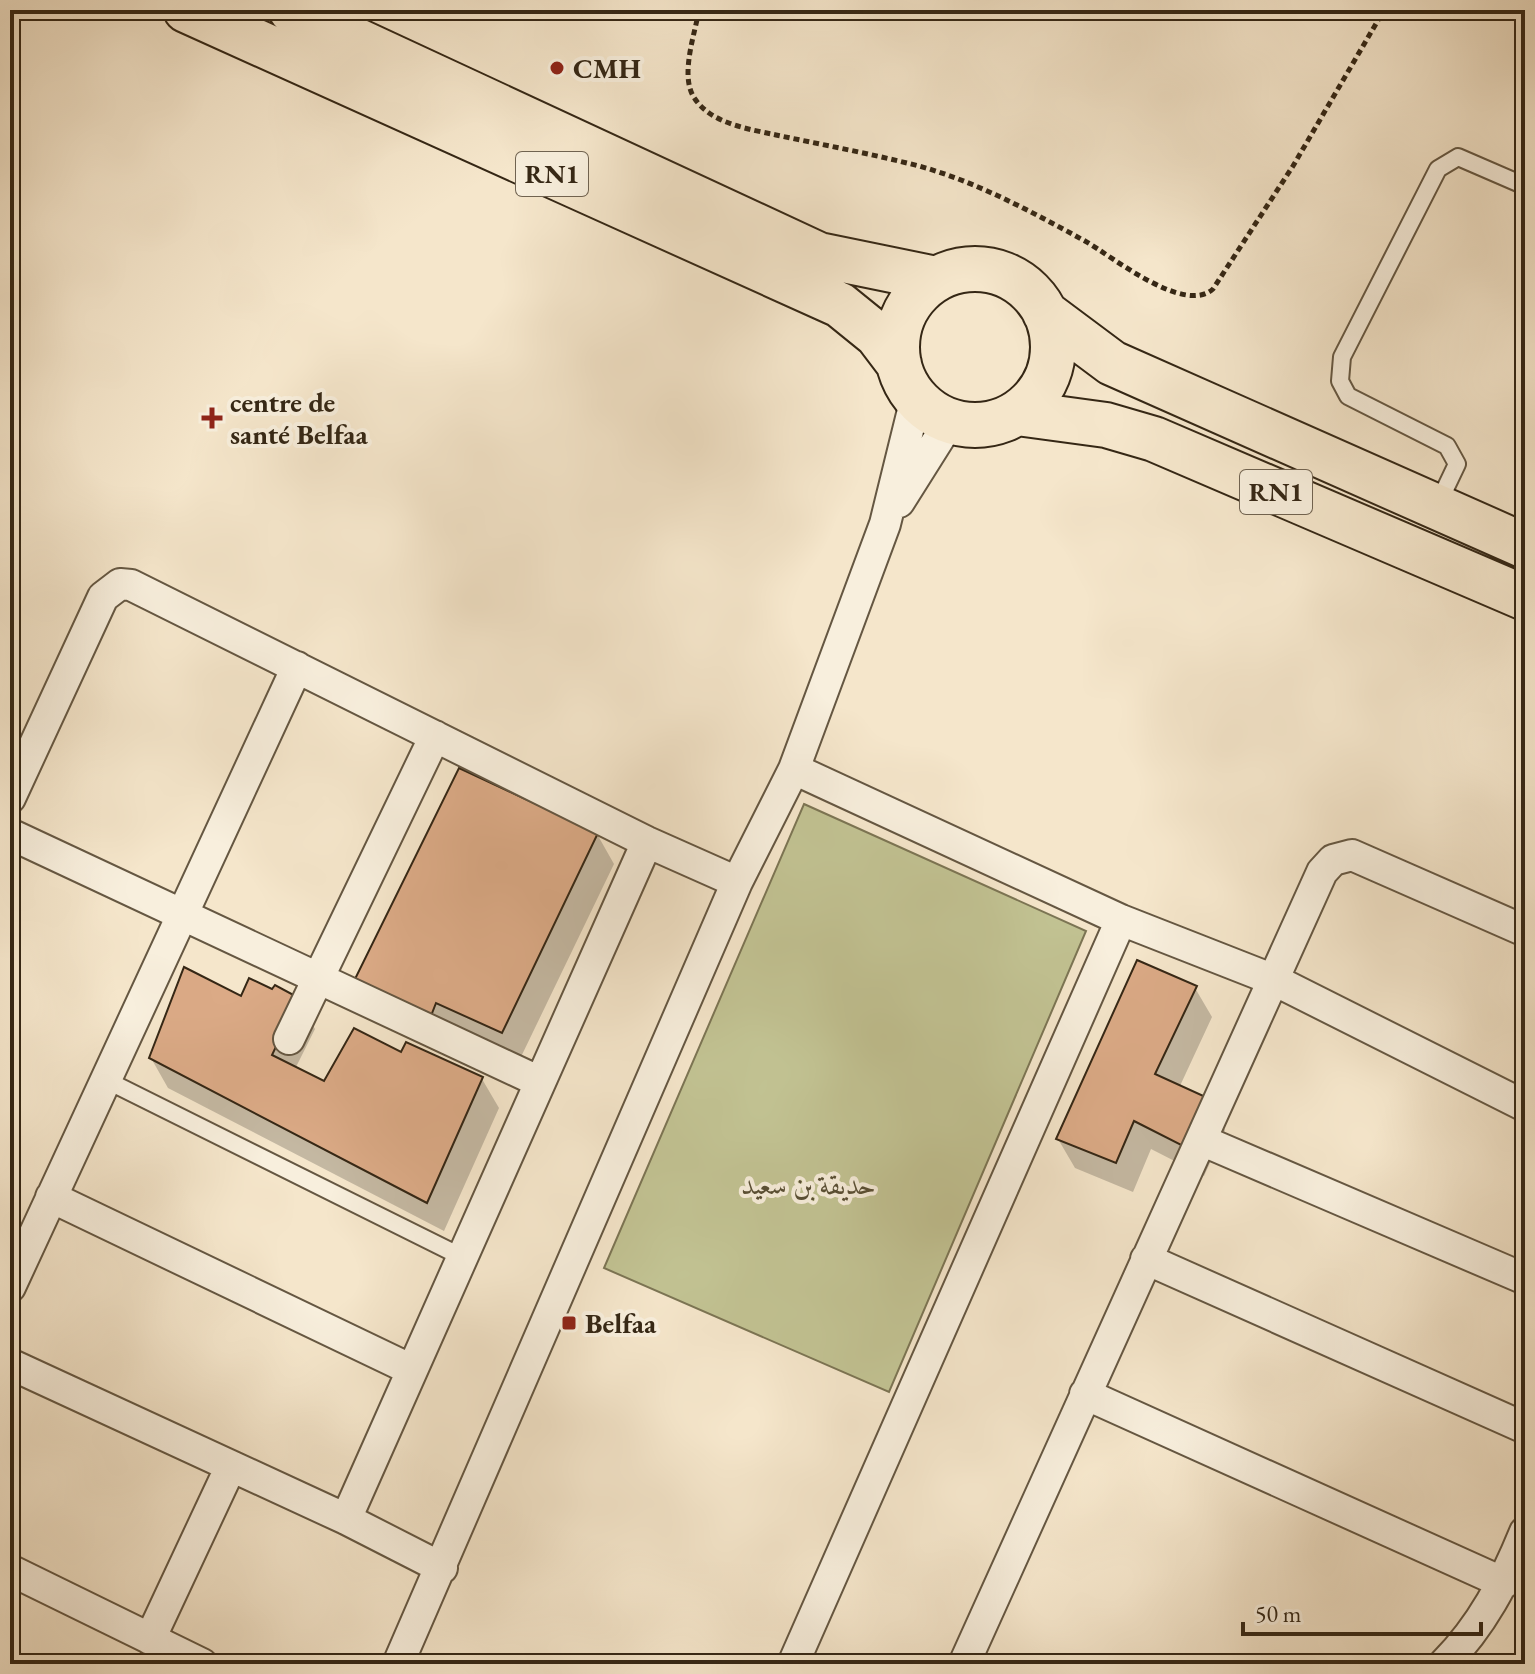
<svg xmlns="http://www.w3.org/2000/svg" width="1535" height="1674" font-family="'EB Garamond',Amiri,serif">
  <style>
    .green { fill: #c2c393; stroke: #7c7554; stroke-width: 2 }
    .shadow { fill: #0003 }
    .building { fill: #dbaa86; stroke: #352715; stroke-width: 2 }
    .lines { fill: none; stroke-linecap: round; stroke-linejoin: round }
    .lane-casing { stroke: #655742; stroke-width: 20 }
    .street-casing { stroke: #655742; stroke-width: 34 }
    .highway-casing { stroke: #352715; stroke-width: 48 }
    .path { stroke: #352715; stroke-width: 5; stroke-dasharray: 6 4; stroke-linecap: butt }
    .lane { stroke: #f8efdd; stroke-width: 16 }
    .street { stroke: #f8efdd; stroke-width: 30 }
    .highway { stroke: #f5e6cb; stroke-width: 44 }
    .poi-dot { fill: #8f2418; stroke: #f8efdd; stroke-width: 3 }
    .labels { text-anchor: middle; stroke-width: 8; stroke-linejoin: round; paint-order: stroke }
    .shield { fill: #f8efdd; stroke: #706351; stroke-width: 2 }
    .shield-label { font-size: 26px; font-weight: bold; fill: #352715 }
    .poi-label { font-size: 28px; font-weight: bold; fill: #352715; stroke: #f8efdd; text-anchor: start }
    .park-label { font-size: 28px; font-style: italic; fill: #584e34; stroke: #f8efdd }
  </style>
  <rect width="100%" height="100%" fill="#f5e6cb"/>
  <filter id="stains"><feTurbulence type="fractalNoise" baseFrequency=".0025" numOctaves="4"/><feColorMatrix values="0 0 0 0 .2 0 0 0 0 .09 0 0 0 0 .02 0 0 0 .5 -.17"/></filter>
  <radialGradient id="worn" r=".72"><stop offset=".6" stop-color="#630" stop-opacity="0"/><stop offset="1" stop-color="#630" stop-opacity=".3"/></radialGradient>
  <path class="green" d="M 804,804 L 1086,931 L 889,1392 L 604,1268 Z"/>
  <path class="shadow" d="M 597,834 L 614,864 L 519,1061 L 373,1013 Z
    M 1195,988 L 1212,1017 L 1179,1088 L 1208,1101 L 1225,1130 L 1204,1176 L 1151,1149 L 1133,1192 L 1075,1168 L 1058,1139 Z
    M 242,999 L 298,1000 L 315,1029 L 295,1069 L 325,1084 L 402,1055 L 482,1079 L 499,1108 L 444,1231 L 168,1088 L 151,1058 Z"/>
  <path class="building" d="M 459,768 L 598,833 L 502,1033 L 436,1003 L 429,1021 L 353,983 Z
    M 1137,960 L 1197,986 L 1155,1074 L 1210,1099 L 1187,1148 L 1134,1121 L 1116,1163 L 1056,1139 Z
    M 184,967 L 241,996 L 249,978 L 272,989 L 275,985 L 299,998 L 272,1055 L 324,1081 L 354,1028 L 401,1052 L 406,1042 L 483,1077 L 427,1203 L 149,1058 Z"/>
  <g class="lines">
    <g class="lane-casing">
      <path id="lane" d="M 1437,506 L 1457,464 L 1447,446 L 1348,396 L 1340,381 L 1342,357 L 1438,169 L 1458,157 L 1525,186
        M 106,1080 L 462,1257"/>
    </g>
    <g class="street-casing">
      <path id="street" d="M 899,502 L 950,421
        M 794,769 L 1121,920 L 1274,980 L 1525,1106
        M 10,798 L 103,597 L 120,584 L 131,585 L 647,842 L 737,882
        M 10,834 L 540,1082
        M 289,1039 L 435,736
        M 1201,1140 L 1525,1279
        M 51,1197 L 412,1370
        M 1146,1259 L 1525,1428
        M 10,1287 L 297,667
        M 10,1364 L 346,1519 L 442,1568
        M 1085,1394 L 1504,1583
        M 346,1519 L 647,842
        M 10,1570 L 202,1664
        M 150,1639 L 231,1466
        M 398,1664 L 737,882 L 794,769 L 885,524 L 916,398
        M 793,1664 L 1121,920
        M 964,1664 L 1322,872 L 1333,860 L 1352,855 L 1525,931
        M 1444,1664 C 1482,1626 1505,1581 1525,1532"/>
    </g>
    <g class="highway-casing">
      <path id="highway" d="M 186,10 L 840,305 L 877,335 L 899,364
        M 291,10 L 819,255 L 936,279
        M897 347a78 78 0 1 1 156 0a78 78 0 1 1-156 0Z
        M 1045,313 L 1112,363 L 1525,546
        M 1018,413 L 1106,425 L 1154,439 L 1525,598"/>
    </g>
    <path class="path" d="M 699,10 C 695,34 679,77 695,99 C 712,124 749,129 776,135 C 824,145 872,154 919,166 C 977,182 1032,212 1085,241 C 1113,257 1184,315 1213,289 L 1293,166 L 1384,10"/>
    <use href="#lane" class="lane"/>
    <use href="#street" class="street"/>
    <use href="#highway" class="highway"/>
  </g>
  <g class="poi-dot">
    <circle cx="557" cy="68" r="8"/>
    <path d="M208 406h8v8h8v8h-8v8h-8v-8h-8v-8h8z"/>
    <rect x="561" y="1315" width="16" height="16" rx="4"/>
  </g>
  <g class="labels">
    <g class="shield">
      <rect x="516" y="152" width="72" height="44" rx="6"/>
      <rect x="1240" y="470" width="72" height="44" rx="6"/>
    </g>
    <g class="shield-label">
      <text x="552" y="183">RN1</text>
      <text x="1276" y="501">RN1</text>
    </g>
    <g class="poi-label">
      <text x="573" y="78">CMH</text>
      <text x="230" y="412">centre de<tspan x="230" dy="32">santé Belfaa</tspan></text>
      <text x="585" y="1333">Belfaa</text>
    </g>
    <g class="park-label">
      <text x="809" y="1194">حديقة بن سعيد</text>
    </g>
  </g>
  <rect width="1535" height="1674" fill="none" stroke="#f5e6cb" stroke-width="40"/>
  <rect x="12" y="12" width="1511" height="1650" fill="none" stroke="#352715" stroke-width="4"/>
  <rect x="20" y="20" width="1495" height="1634" fill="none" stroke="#352715" stroke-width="2"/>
  <path d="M1243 1622v12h238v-12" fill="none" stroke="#352715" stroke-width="4"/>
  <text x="1255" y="1622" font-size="24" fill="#352715" stroke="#f8efdd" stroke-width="6" paint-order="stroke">50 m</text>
  <rect width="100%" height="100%" filter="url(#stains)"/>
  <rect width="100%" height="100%" fill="url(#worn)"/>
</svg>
